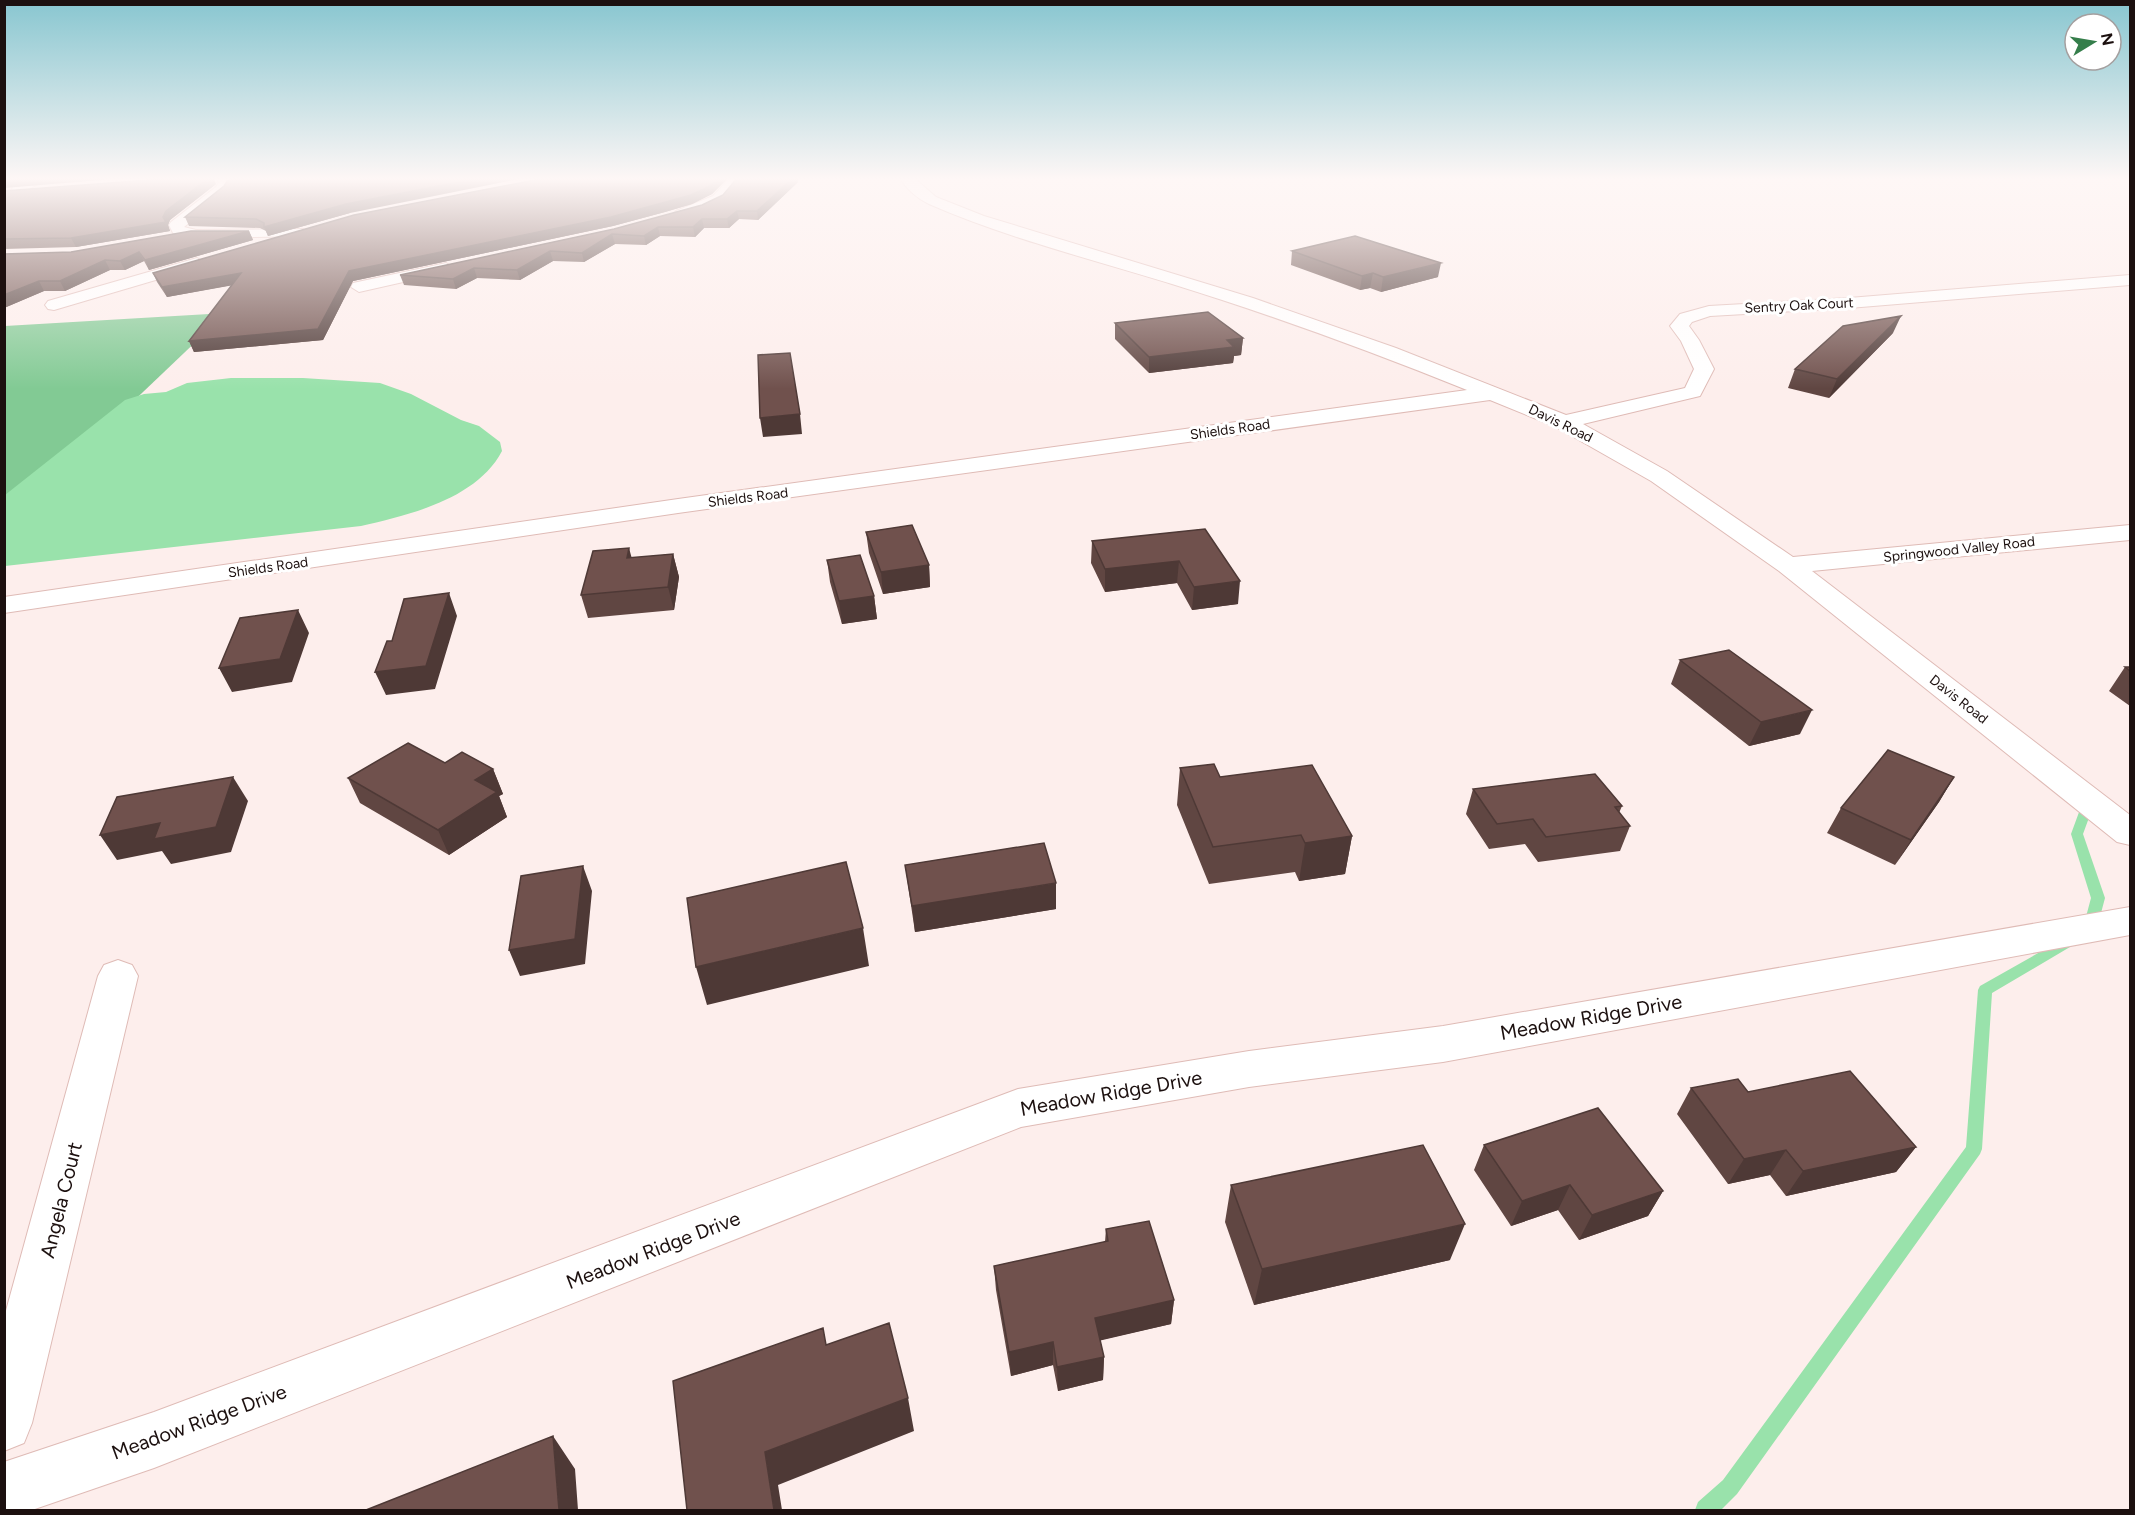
<svg xmlns="http://www.w3.org/2000/svg" width="2135" height="1515" font-family="Figtree,sans-serif">
  <style>
    .forest { fill: #82ca94 }
    .water { fill: #99e2ab }
    .lines { fill: none; stroke-linecap: round; stroke-linejoin: round }
    .stream { fill: #99e2ab; fill-rule: evenodd }
    .minor-casing { stroke: #dfbbb6; stroke-width: 2 }
    .minor { fill: #fff; fill-rule: evenodd }
    .wall { fill: #604642 }
    .shaded-wall { fill: #4e3936 }
    .building { fill: #70514d; stroke: #4e3936; stroke-width: 1.5 }
    .labels { text-anchor: middle; stroke-width: 6; stroke-linejoin: round; paint-order: stroke }
    .far-street-label { font-size: 14px; fill: #1c100f; stroke: #fff }
    .near-street-label { font-size: 20px; fill: #1c100f; stroke: #fff }
  </style>
  <rect width="100%" height="100%" fill="#fdeeec"/>
  <path class="forest" d="M 226,313 L 38,492 L 5,495 L 5,326 Z"/>
  <path class="water" d="M 231,378 L 303,378 L 380,383 L 411,394 L 461,420 L 479,426 L 500,442 L 502,451 C 477,499 409,515 361,526 L 5,566 L 5,495 L 125,400 L 144,394 L 166,392 L 187,383 Z"/>
  <g class="lines">
    <path class="stream" d="M 2088,800 L 2094,804 L 2083,834 L 2105,898 L 2097,928 L 2095,932 L 2090,933 L 2085,932 L 2083,928 L 2091,898 L 2071,834 L 2082,804 Z
      M 2070,935 L 2075,936 L 2077,940 L 2075,944 L 1992,993 L 1982,1149 L 1980,1154 L 1737,1494 L 1721,1510 L 1695,1510 L 1698,1502 L 1723,1480 L 1966,1147 L 1978,990 L 1980,986 Z"/>
    <g class="minor-casing">
      <path id="minor" d="M 33,177 L 50,177 L 24,192 L 22,196 L 12,196 L 10,193 L 13,187 Z
        M 236,177 L 226,193 L 184,227 L 196,230 L 303,229 L 310,233 L 308,236 L 196,238 L 173,233 L 169,225 L 171,222 L 216,187 L 220,181 L 170,186 L 165,185 L 163,182 L 165,179 Z
        M 731,177 L 744,177 L 723,202 L 681,218 L 674,214 L 676,211 L 713,196 Z
        M 900,177 L 913,177 L 936,197 L 984,216 L 1253,298 L 1396,348 L 1566,415 L 1685,388 L 1694,369 L 1681,341 L 1670,326 L 1680,314 L 1709,306 L 1849,298 L 2130,275 L 2130,285 L 1849,308 L 1710,316 L 1692,322 L 1689,326 L 1699,340 L 1714,369 L 1700,396 L 1583,424 L 1667,471 L 1793,557 L 2130,525 L 2130,540 L 1812,571 L 2130,815 L 2130,845 L 2117,842 L 1779,571 L 1651,481 L 1556,427 L 1490,400 L 678,513 L 4,613 L 4,597 L 678,499 L 1467,390 C 1370,351 1272,315 1172,284 C 1091,259 1007,238 929,204 C 918,199 905,188 900,177 Z
        M 197,258 L 205,263 L 203,266 L 54,310 L 48,309 L 45,305 L 48,301 Z
        M 446,263 L 454,268 L 452,271 L 359,292 L 351,287 L 353,283 Z
        M 2130,907 L 2130,935 L 1443,1062 L 1249,1087 L 1021,1127 L 154,1468 L 32,1510 L 4,1510 L 4,1462 L 154,1412 L 1018,1089 L 1249,1051 L 1443,1026 Z
        M 118,960 L 132,965 L 138,976 L 32,1423 L 24,1443 L 4,1451 L 4,1318 L 98,976 L 104,965 Z"/>
    </g>
    <use href="#minor" class="minor"/>
  </g>
  <path class="wall" d="M 550,177 L 729,177 L 712,194 L 692,204 L 665,212 L 613,226 L 353,281 L 323,340 L 194,352 L 189,341 L 232,285 L 167,297 L 157,282 L 153,273 Z
    M 738,177 L 797,177 L 798,182 L 758,220 L 739,219 L 729,228 L 704,228 L 695,237 L 660,236 L 646,245 L 615,244 L 584,262 L 553,261 L 520,280 L 477,278 L 456,289 L 404,285 L 400,275 L 614,229 L 702,205 L 723,195 Z
    M 216,184 L 170,220 L 168,225 L 170,231 L 76,247 L 4,249 L 4,191 Z
    M 224,186 L 350,213 L 268,236 L 266,231 L 260,228 L 189,226 L 185,217 Z
    M 249,231 L 253,240 L 149,270 L 144,261 L 125,270 L 110,270 L 65,291 L 44,291 L 4,308 L 4,254 L 71,252 Z
    M 1292,251 L 1438,277 L 1381,292 L 1370,288 L 1360,290 L 1291,265 Z
    M 1115,323 L 1243,338 L 1241,355 L 1234,356 L 1233,363 L 1149,373 L 1115,339 Z
    M 1893,333 L 1829,398 L 1788,388 L 1795,369 Z
    M 1205,529 L 1238,604 L 1192,610 L 1177,583 L 1105,592 L 1091,563 L 1092,541 Z
    M 866,532 L 929,565 L 930,587 L 883,594 L 869,553 Z
    M 673,554 L 679,577 L 674,610 L 588,618 L 581,595 Z
    M 827,560 L 874,596 L 877,619 L 842,624 L 830,582 Z
    M 1680,660 L 1800,734 L 1749,746 L 1671,684 Z
    M 2125,667 L 2130,667 L 2130,706 L 2109,691 Z
    M 445,763 L 493,769 L 503,794 L 499,796 L 507,817 L 449,855 L 360,803 L 348,778 Z
    M 1180,768 L 1220,777 L 1352,836 L 1345,874 L 1299,881 L 1295,872 L 1209,884 L 1177,805 Z
    M 1954,777 L 1939,802 L 1895,865 L 1827,833 L 1841,808 Z
    M 1473,789 L 1622,806 L 1619,813 L 1630,826 L 1620,851 L 1538,862 L 1525,844 L 1489,849 L 1466,814 Z
    M 905,865 L 1056,909 L 915,932 Z
    M 1691,1088 L 1748,1092 L 1916,1147 L 1896,1172 L 1786,1196 L 1770,1175 L 1728,1184 L 1677,1114 Z
    M 1484,1145 L 1663,1191 L 1648,1216 L 1579,1240 L 1558,1210 L 1511,1226 L 1474,1170 Z
    M 1231,1185 L 1450,1260 L 1254,1305 L 1225,1222 Z
    M 1106,1229 L 1174,1300 L 1171,1324 L 1100,1340 L 1104,1357 L 1103,1380 L 1058,1391 L 1053,1365 L 1011,1376 L 996,1290 L 994,1266 L 1105,1242 Z"/>
  <path class="shaded-wall" d="M 29,177 L 138,177 L 4,188 L 4,179 Z
    M 210,177 L 213,177 L 216,184 L 170,220 L 168,225 L 170,231 L 76,247 L 71,238 L 166,211 Z
    M 485,177 L 529,177 L 350,213 L 268,236 L 264,227 L 346,204 Z
    M 719,177 L 729,177 L 712,194 L 692,204 L 665,212 L 613,226 L 353,281 L 323,340 L 194,352 L 189,341 L 349,271 Z
    M 794,177 L 797,177 L 798,182 L 758,220 L 757,211 Z
    M 737,211 L 739,219 L 729,228 L 727,219 Z
    M 702,219 L 704,228 L 695,237 L 693,227 Z
    M 658,227 L 660,236 L 646,245 L 644,236 Z
    M 249,231 L 253,240 L 149,270 L 145,260 Z
    M 612,234 L 615,244 L 584,262 L 582,253 Z
    M 550,251 L 553,261 L 520,280 L 517,270 Z
    M 139,252 L 144,261 L 125,270 L 120,261 Z
    M 105,260 L 110,270 L 65,291 L 60,281 Z
    M 1441,263 L 1438,277 L 1381,292 L 1383,277 Z
    M 474,268 L 477,278 L 456,289 L 453,279 Z
    M 241,273 L 245,283 L 167,297 L 162,287 Z
    M 1373,273 L 1370,288 L 1360,290 L 1362,276 Z
    M 39,281 L 44,291 L 4,308 L 4,295 Z
    M 1901,316 L 1893,333 L 1829,398 L 1837,379 Z
    M 1243,338 L 1241,355 L 1234,356 L 1233,363 L 1149,373 L 1149,357 L 1227,340 Z
    M 800,414 L 802,434 L 763,437 L 760,418 Z
    M 629,548 L 635,570 L 627,558 Z
    M 673,554 L 679,577 L 674,610 L 668,587 Z
    M 1179,561 L 1177,583 L 1105,592 L 1105,569 Z
    M 929,565 L 930,587 L 883,594 L 881,572 Z
    M 1240,581 L 1238,604 L 1192,610 L 1194,587 Z
    M 449,593 L 457,616 L 435,689 L 386,695 L 375,672 Z
    M 874,596 L 877,619 L 842,624 L 839,601 Z
    M 298,610 L 309,633 L 292,682 L 232,692 L 219,668 Z
    M 1812,710 L 1800,734 L 1749,746 L 1761,722 Z
    M 493,769 L 503,794 L 499,796 L 507,817 L 449,855 L 438,830 L 475,780 Z
    M 233,777 L 248,801 L 231,852 L 171,864 L 162,851 L 117,860 L 100,835 Z
    M 1954,777 L 1939,802 L 1895,865 L 1911,840 Z
    M 1352,836 L 1345,874 L 1299,881 L 1305,843 Z
    M 583,866 L 592,891 L 585,964 L 520,976 L 509,950 Z
    M 1056,883 L 1056,909 L 915,932 L 912,906 Z
    M 863,928 L 869,966 L 707,1005 L 696,967 Z
    M 1916,1147 L 1896,1172 L 1786,1196 L 1803,1171 Z
    M 1786,1150 L 1770,1175 L 1728,1184 L 1744,1159 Z
    M 1570,1185 L 1558,1210 L 1511,1226 L 1522,1201 Z
    M 1663,1191 L 1648,1216 L 1579,1240 L 1592,1215 Z
    M 1465,1224 L 1450,1260 L 1254,1305 L 1262,1269 Z
    M 1174,1300 L 1171,1324 L 1094,1342 L 1095,1318 Z
    M 1053,1342 L 1053,1365 L 1011,1376 L 1009,1352 Z
    M 1104,1357 L 1103,1380 L 1058,1391 L 1057,1367 Z
    M 908,1398 L 914,1431 L 778,1485 L 782,1510 L 774,1510 L 765,1452 Z
    M 553,1436 L 575,1469 L 578,1510 L 559,1510 Z"/>
  <path class="building" d="M 4,177 L 29,177 L 4,179 Z
    M 188,177 L 210,177 L 166,211 L 163,217 L 166,222 L 71,238 L 4,239 L 4,191 Z
    M 230,177 L 485,177 L 346,204 L 264,227 L 264,223 L 256,219 L 185,217 L 224,186 Z
    M 550,177 L 719,177 L 710,186 L 691,195 L 611,217 L 349,271 L 318,329 L 189,341 L 241,273 L 162,287 L 153,273 L 354,215 Z
    M 738,177 L 794,177 L 757,211 L 737,211 L 727,219 L 702,219 L 693,227 L 658,227 L 644,236 L 612,234 L 582,253 L 550,251 L 517,270 L 474,268 L 453,279 L 400,275 L 614,229 L 702,205 L 723,195 Z
    M 191,231 L 249,231 L 145,260 L 139,252 L 120,261 L 105,260 L 60,281 L 39,281 L 4,295 L 4,254 L 71,252 Z
    M 1355,236 L 1441,263 L 1383,277 L 1373,273 L 1362,276 L 1292,251 Z
    M 1208,312 L 1243,338 L 1227,340 L 1234,347 L 1149,357 L 1115,323 Z
    M 1901,316 L 1837,379 L 1795,369 L 1843,326 Z
    M 790,353 L 800,414 L 760,418 L 758,355 Z
    M 912,525 L 929,565 L 881,572 L 866,532 Z
    M 1205,529 L 1240,581 L 1194,587 L 1179,561 L 1105,569 L 1092,541 Z
    M 629,548 L 627,558 L 673,554 L 668,587 L 581,595 L 593,551 Z
    M 860,555 L 874,596 L 839,601 L 827,560 Z
    M 449,593 L 426,666 L 375,672 L 387,641 L 392,641 L 404,599 Z
    M 298,610 L 280,659 L 219,668 L 240,618 Z
    M 1729,650 L 1812,710 L 1761,722 L 1680,660 Z
    M 2125,667 L 2130,667 L 2130,671 Z
    M 408,743 L 445,763 L 462,752 L 493,769 L 475,780 L 497,792 L 438,830 L 348,778 Z
    M 1888,750 L 1954,777 L 1911,840 L 1841,808 Z
    M 1214,764 L 1220,777 L 1312,765 L 1352,836 L 1305,843 L 1301,835 L 1213,847 L 1180,768 Z
    M 1595,774 L 1622,806 L 1615,807 L 1630,826 L 1546,837 L 1533,819 L 1497,824 L 1473,789 Z
    M 233,777 L 216,827 L 154,839 L 160,823 L 100,835 L 117,797 Z
    M 1044,843 L 1056,883 L 912,906 L 905,865 Z
    M 846,862 L 863,928 L 696,967 L 687,898 Z
    M 583,866 L 575,939 L 509,950 L 521,876 Z
    M 1850,1071 L 1916,1147 L 1803,1171 L 1786,1150 L 1744,1159 L 1691,1088 L 1738,1079 L 1748,1092 Z
    M 1598,1108 L 1663,1191 L 1592,1215 L 1570,1185 L 1522,1201 L 1484,1145 Z
    M 1423,1145 L 1465,1224 L 1262,1269 L 1231,1185 Z
    M 1149,1221 L 1174,1300 L 1095,1318 L 1104,1357 L 1057,1367 L 1053,1342 L 1009,1352 L 994,1266 L 1108,1241 L 1106,1229 Z
    M 889,1323 L 908,1398 L 765,1452 L 774,1510 L 687,1510 L 673,1381 L 823,1328 L 826,1345 Z
    M 553,1436 L 559,1510 L 366,1510 Z"/>
  <linearGradient id="sky" x2="0" y2="1"><stop stop-color="#88c6d0"/><stop offset="0.46" stop-color="#fef7f6"/><stop offset="1" stop-color="#fef7f6" stop-opacity="0"/></linearGradient>
  <rect width="2135" height="389" fill="url(#sky)"/>
  <g class="labels">
    <g class="far-street-label">
      <text transform="translate(1799 305) rotate(-3)" y="5">Sentry Oak Court</text>
      <text transform="translate(1561 423) rotate(26)" y="5">Davis Road</text>
      <text transform="translate(1230 429) rotate(-8)" y="5">Shields Road</text>
      <text transform="translate(748 497) rotate(-7)" y="5">Shields Road</text>
      <text transform="translate(1959 549) rotate(-6)" y="5">Springwood Valley Road</text>
      <text transform="translate(268 567) rotate(-8)" y="5">Shields Road</text>
      <text transform="translate(1959 699) rotate(38)" y="5">Davis Road</text>
    </g>
    <g class="near-street-label">
      <text transform="translate(1591 1017) rotate(-10)" y="7">Meadow Ridge Drive</text>
      <text transform="translate(1111 1093) rotate(-10)" y="7">Meadow Ridge Drive</text>
      <text transform="translate(61 1200) rotate(-76)" y="7">Angela Court</text>
      <text transform="translate(653 1250) rotate(-21)" y="7">Meadow Ridge Drive</text>
      <text transform="translate(199 1422) rotate(-20)" y="7">Meadow Ridge Drive</text>
    </g>
  </g>
  <rect width="2135" height="1515" fill="none" stroke="#1c100f" stroke-width="12"/>
  <g transform="translate(2093 42) rotate(79)"><circle r="28" fill="#ffffff" stroke="#a49f9f" stroke-width="1.5"/>
  <path d="M0-4.5L10 22L0 15L-10 22Z" fill="#357e4b"/>
  <text y="-9" font-size="16" font-weight="bold" text-anchor="middle" fill="#1c100f">N</text>
  </g>
</svg>
